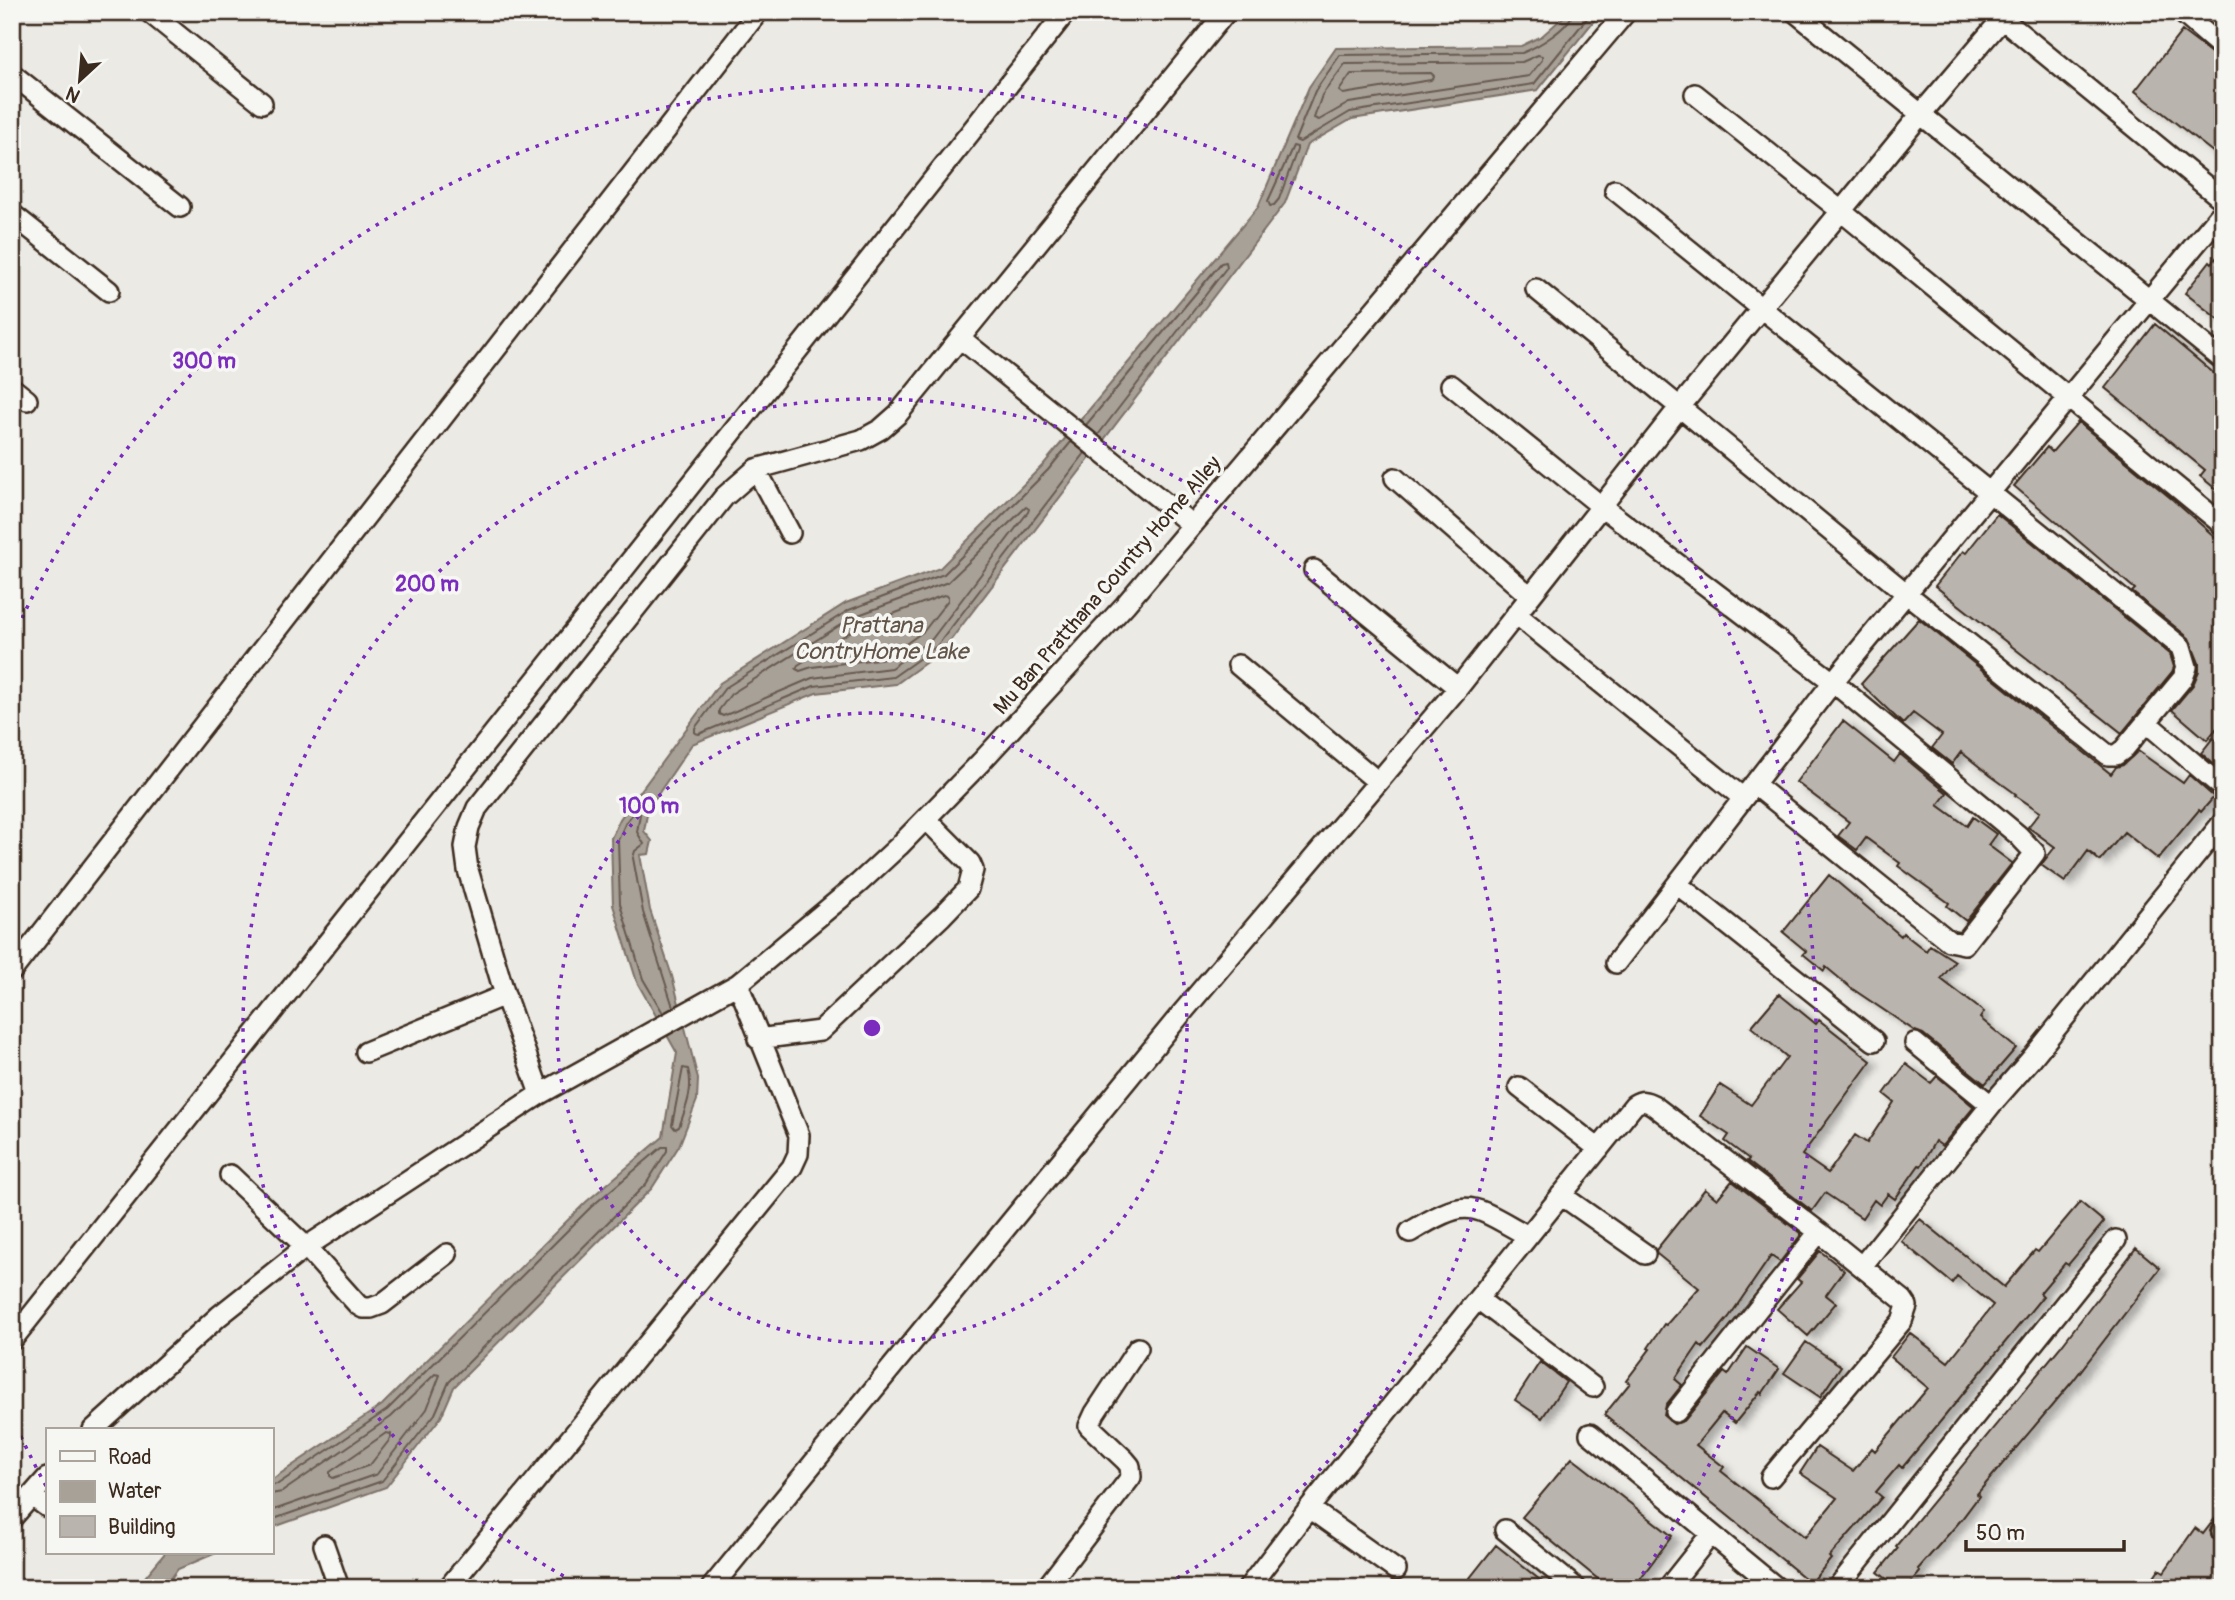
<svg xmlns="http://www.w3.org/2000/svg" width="2235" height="1600" font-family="Pangolin,sans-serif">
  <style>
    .water { fill: #a8a198; stroke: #7c7167; stroke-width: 2 }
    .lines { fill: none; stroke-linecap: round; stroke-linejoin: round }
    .shore { stroke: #675a4f; stroke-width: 2 }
    .building { fill: #bab4ae; stroke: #3b2a1e; stroke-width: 2; filter: url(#shadow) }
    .minor-casing { stroke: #3b2a1e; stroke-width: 24 }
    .minor { stroke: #f6f6f2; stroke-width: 19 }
    .ring { fill: none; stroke: #7b2cbf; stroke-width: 3.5; stroke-dasharray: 3.5 7 }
    .labels { text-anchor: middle; stroke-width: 7; stroke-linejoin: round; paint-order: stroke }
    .street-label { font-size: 21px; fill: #3b2a1e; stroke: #f6f6f2 }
    .water-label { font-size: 23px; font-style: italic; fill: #615449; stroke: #f6f6f2 }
    .centre { fill: #7b2cbf; stroke: #f6f6f2; stroke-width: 3.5 }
    .ring-label { font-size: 21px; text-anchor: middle; font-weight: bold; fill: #7b2cbf; stroke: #f6f6f2; stroke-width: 7; stroke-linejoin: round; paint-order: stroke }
  </style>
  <defs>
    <filter id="shadow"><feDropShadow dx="7" dy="4.5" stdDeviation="3.5" flood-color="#0004"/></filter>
  </defs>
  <rect width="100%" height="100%" fill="#ebeae5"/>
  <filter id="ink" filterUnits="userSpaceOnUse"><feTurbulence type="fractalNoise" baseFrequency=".0143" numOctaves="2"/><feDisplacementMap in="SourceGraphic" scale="14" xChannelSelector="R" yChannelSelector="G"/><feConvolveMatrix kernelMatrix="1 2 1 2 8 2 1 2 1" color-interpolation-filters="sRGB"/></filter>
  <g filter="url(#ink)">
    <path class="water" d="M 1569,12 L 1601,12 L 1538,90 L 1352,119 L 1307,145 L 1285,203 L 943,650 L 896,684 L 816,693 L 692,744 L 648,809 L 644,831 L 652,841 L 649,854 L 640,855 L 650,910 L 672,976 L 698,1079 L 697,1100 L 679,1146 L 652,1188 L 454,1387 L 441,1417 L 386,1487 L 271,1528 L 271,1480 L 382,1405 L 586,1202 L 663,1137 L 677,1053 L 637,982 L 613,905 L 611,838 L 620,819 L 720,683 L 846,603 L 940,568 L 1043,465 L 1258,207 L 1309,87 L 1336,48 L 1521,46 L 1542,36 Z
      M 165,1553 L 216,1553 L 178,1569 L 164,1588 L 136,1588 Z"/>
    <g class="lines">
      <path class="shore" d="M 1573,12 C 1570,28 1537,47 1522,53 L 1340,55 L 1315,91 L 1295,140 L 1300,142 L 1350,112 L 1534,84 L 1592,12
        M 1538,55 L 1542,56 L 1542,60 L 1529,76 L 1349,103 L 1319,120 L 1314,118 L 1322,95 L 1345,64 L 1522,62 Z
        M 1431,73 L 1434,76 L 1431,80 L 1343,94 L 1339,91 L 1351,74 Z
        M 1293,146 L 1297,147 L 1297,150 L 1279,199 L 1274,205 L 1270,206 L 1268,201 Z
        M 1086,425 L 1221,263 L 1226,262 L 1227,267 L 1098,435
        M 1071,442 L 1048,470 L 944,574 L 849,610 L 725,688 L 695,728 L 695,733 L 699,734 L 814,686 L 893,677 L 937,646 L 1085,453
        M 1026,507 L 1029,509 L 1028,512 L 932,639 L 891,668 L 812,678 L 733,712 L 723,716 L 719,714 L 719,710 L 731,694 L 853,617 L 948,582 Z
        M 944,595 L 948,596 L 948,600 L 924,631 L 886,658 L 812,667 L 800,671 L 796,669 L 798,665 L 858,627 Z
        M 663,1013 L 643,979 L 620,904 L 618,840 L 626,822 L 636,810 L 640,814 L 637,832 L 644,844 L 635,851 L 633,858 L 643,912 L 673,1007
        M 683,1068 L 688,1069 C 694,1090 686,1107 679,1127 L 675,1129 L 672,1125 Z
        M 386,1433 L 391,1434 L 391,1438 L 370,1465 L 333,1478 L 330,1476 L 330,1472 Z
        M 271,1485 L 278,1484 L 387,1410 L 591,1207 L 662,1147 L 667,1147 L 667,1151 L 646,1184 L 449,1382 L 435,1414 L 382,1481 L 271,1520
        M 271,1494 L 282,1492 L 391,1417 L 435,1374 L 440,1375 L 427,1409 L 377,1474 L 271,1511"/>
    </g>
    <path class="building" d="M 2182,31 L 2223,62 L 2223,160 L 2135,91 Z
      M 2223,250 L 2223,323 L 2185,293 L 2210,261 L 2212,263 Z
      M 2155,324 L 2223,381 L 2223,495 L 2200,476 L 2205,470 L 2105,388 Z
      M 2078,422 L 2173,500 L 2223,544 L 2223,721 L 2207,740 L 2172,710 L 2193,685 L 2199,671 L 2199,663 L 2189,638 L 2132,592 L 2135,589 L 2014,486 L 2047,447 L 2052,452 Z
      M 1997,514 L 2170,654 L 2174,667 L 2172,672 L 2122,733 L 1935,586 L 1963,551 L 1966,553 Z
      M 1919,619 L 2111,774 L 2116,767 L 2123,765 L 2138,751 L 2183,783 L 2189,775 L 2214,797 L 2201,812 L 2199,810 L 2158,859 L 2124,832 L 2100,861 L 2088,851 L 2065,882 L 2041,865 L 2055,847 L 2028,827 L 2040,812 L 2015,795 L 2016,794 L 1991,776 L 1961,752 L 1952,764 L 1932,748 L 1942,735 L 1913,713 L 1903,724 L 1861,684 Z
      M 1843,721 L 1894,762 L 1900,754 L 1947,793 L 1938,805 L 1967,826 L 1973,817 L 1996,834 L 1988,845 L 2012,863 L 1966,921 L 1947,906 L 1949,903 L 1898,866 L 1900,863 L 1866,838 L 1857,850 L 1838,836 L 1849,822 L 1796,782 Z
      M 2213,738 L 2223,746 L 2223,772 L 2201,753 Z
      M 1829,875 L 1901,936 L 1903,933 L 1926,951 L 1930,945 L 1955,961 L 1941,979 L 1984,1012 L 1980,1018 L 2016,1048 L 1985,1084 L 1923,1034 L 1915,1031 L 1851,988 L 1826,967 L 1824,971 L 1803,954 L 1806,951 L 1783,932 Z
      M 1779,994 L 1816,1024 L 1819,1020 L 1871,1061 L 1802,1155 L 1828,1173 L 1855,1135 L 1867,1143 L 1894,1102 L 1884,1094 L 1906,1064 L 1931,1083 L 1937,1076 L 1974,1107 L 1942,1146 L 1935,1141 L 1921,1166 L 1919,1165 L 1895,1199 L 1888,1194 L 1880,1205 L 1874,1200 L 1862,1218 L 1825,1193 L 1812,1211 L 1747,1161 L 1749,1159 L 1725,1141 L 1729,1135 L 1700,1116 L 1720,1085 L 1751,1105 L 1787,1057 L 1751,1027 Z
      M 1732,1181 L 1800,1233 L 1800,1236 L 1780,1262 L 1771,1256 L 1729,1317 L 1703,1348 L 1699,1344 L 1675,1379 L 1682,1385 L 1666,1405 L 1664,1416 L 1674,1424 L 1685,1420 L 1724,1372 L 1728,1375 L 1747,1347 L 1779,1369 L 1762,1394 L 1760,1392 L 1735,1423 L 1722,1413 L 1696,1445 L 1724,1467 L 1721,1471 L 1805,1537 L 1837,1498 L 1800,1473 L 1817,1447 L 1853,1471 L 1872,1448 L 1875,1451 L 1928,1388 L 1891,1357 L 1910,1333 L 1948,1362 L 1993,1305 L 1957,1276 L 1952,1283 L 1901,1241 L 1920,1219 L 2004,1287 L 2035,1250 L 2038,1252 L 2080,1202 L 2104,1222 L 2068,1265 L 2065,1263 L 2040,1293 L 2043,1296 L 1931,1433 L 1902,1468 L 1899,1465 L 1876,1492 L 1882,1497 L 1829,1557 L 1831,1559 L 1811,1583 L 1604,1415 L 1630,1383 L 1626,1381 L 1650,1349 L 1648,1348 L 1664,1324 L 1666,1325 L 1699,1288 L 1657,1254 L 1656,1250 L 1705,1189 L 1717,1199 Z
      M 2136,1248 L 2160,1268 L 2072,1382 L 1977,1494 L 1979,1496 L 1961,1520 L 1918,1569 L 1920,1571 L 1906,1588 L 1898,1588 L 1878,1572 L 1898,1548 L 1896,1546 L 2061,1346 Z
      M 1820,1251 L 1844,1270 L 1826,1295 L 1836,1303 L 1808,1336 L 1777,1309 L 1801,1282 L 1797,1279 Z
      M 1806,1342 L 1841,1366 L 1820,1397 L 1784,1373 Z
      M 1540,1362 L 1566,1382 L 1542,1418 L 1515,1400 Z
      M 1572,1458 L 1672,1536 L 1633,1588 L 1609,1588 L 1522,1517 Z
      M 2223,1508 L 2223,1519 L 2215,1521 L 2210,1530 L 2212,1538 L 2223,1543 L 2223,1588 L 2146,1588 L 2159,1569 L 2164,1572 L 2195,1528 L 2203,1534 Z
      M 1496,1545 L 1550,1588 L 1462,1588 Z"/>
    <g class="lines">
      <g class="minor-casing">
        <path id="minor" d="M 149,12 L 262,103
          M 1795,12 L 2223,360
          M 1994,12 L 2223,200
          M 2181,12 L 2223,48
          M 12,74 L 180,207
          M 1695,94 L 1841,211 L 2223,525
          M 12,214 L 109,291
          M 1536,289 L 1907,594 L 2108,755 L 2116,755 L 2124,749 L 2183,678 L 2187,667 L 2181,647 L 1615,190
          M 960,338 L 1191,524
          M 1451,385 L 1601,506 L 1833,682 L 2018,835 L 2035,853 L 1964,944 L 1949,941 L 1754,784
          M 12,388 L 27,400
          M 756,469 L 790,533
          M 1395,478 L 1530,596
          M 1314,570 L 1458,688
          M 1516,614 L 1743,798
          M 1238,665 L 1378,782
          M 2154,729 L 2223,788
          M 1677,884 L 1874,1041
          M 1616,963 L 1833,682 L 2223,211
          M 12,971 L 758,12
          M 758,1039 L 820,1031 L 942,916 L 968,889 L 973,870 L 970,863 L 927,820
          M 1915,1043 L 1991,1105
          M 366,1052 L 505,995
          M 1519,1087 L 1599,1149
          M 540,1094 L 505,995 L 468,870 L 465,847 L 469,827 L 477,808 L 724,497 L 756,469 L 861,440 L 881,429 L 898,414 L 1226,12
          M 230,1175 L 306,1247 L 358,1305 L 363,1308 L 371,1308 L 382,1304 L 447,1254
          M 1561,1195 L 1645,1254
          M 1410,1232 C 1470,1196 1470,1204 1528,1236
          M 1862,1266 L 1991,1105 L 2032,1058 L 2223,822
          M 1478,1299 L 1593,1387
          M 12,1340 L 1066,12
          M 1676,1412 L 1819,1232
          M 93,1430 L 219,1316 L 306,1247 L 540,1094 L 738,984 L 859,883 L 899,846 L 981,762 L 1125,605 L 1626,12
          M 1590,1434 L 1777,1588
          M 32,1496 L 47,1507
          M 1309,1508 L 1396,1570
          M 12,1518 L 47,1478
          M 1505,1530 L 1576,1588
          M 2222,1531 L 2223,1531
          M 324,1545 L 339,1588
          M 448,1588 L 792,1167 L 798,1154 L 799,1135 L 738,984
          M 711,1588 L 1181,1014 L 1458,688 L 1679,408 L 1921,114 L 2008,12
          M 1046,1588 L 1131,1477 L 1130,1466 L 1125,1460 L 1089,1426 L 1095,1413 L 1138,1348
          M 1248,1588 L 1309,1508 L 1634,1105 C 1642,1100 1646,1101 1653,1105 L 1819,1232 L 1903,1300 L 1907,1306 L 1902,1321 L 1771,1477
          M 1668,1588 L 1711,1534
          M 1837,1588 L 2116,1240"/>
      </g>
      <use href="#minor" class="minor"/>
    </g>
  </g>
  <g class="ring">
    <circle cx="872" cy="1028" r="315"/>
    <path d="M582 1586A629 629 0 1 1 1162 1586"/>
    <path d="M46 1486A944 944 0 0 1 13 1419M13 637A944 944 0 1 1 1636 1583"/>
  </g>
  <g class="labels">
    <g class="street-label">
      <text transform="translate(1107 585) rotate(-49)" y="7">Mu Ban Pratthana Country Home Alley</text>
    </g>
    <g class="water-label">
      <text x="881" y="633">Prattana<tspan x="881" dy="26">ContryHome Lake</tspan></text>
    </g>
  </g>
  <circle cx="872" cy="1028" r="10" class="centre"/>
  <g class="ring-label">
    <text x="204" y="368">300 m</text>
    <text x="427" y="591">200 m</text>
    <text x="649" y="813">100 m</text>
  </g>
  <rect width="2235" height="1600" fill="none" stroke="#f6f6f2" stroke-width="42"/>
  <rect x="21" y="21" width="2193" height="1558" fill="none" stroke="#3b2a1e" stroke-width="2.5" filter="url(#ink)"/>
  <rect x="46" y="1428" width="228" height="126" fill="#f6f6f2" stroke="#aba49d" stroke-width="2"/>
  <rect x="60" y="1451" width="35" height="10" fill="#f6f6f2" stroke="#aba49d" stroke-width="2"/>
  <text x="108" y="1464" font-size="21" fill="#3b2a1e">Road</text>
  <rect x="60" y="1481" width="35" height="21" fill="#a8a198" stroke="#aba49d" stroke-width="2"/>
  <text x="108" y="1498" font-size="21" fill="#3b2a1e">Water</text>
  <rect x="60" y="1516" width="35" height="21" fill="#bab4ae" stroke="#aba49d" stroke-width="2"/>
  <text x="108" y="1534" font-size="21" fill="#3b2a1e">Building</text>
  <g transform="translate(80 80) rotate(206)" stroke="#f6f6f2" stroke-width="5" paint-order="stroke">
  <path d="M0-5L12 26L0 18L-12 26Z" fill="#3b2a1e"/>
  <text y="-10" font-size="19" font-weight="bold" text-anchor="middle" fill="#3b2a1e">N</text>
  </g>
  <path d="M1966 1540v10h158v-10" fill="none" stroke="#3b2a1e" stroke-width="3.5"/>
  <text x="1976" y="1540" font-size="21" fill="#3b2a1e" stroke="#f6f6f2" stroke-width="5" paint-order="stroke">50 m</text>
</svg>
